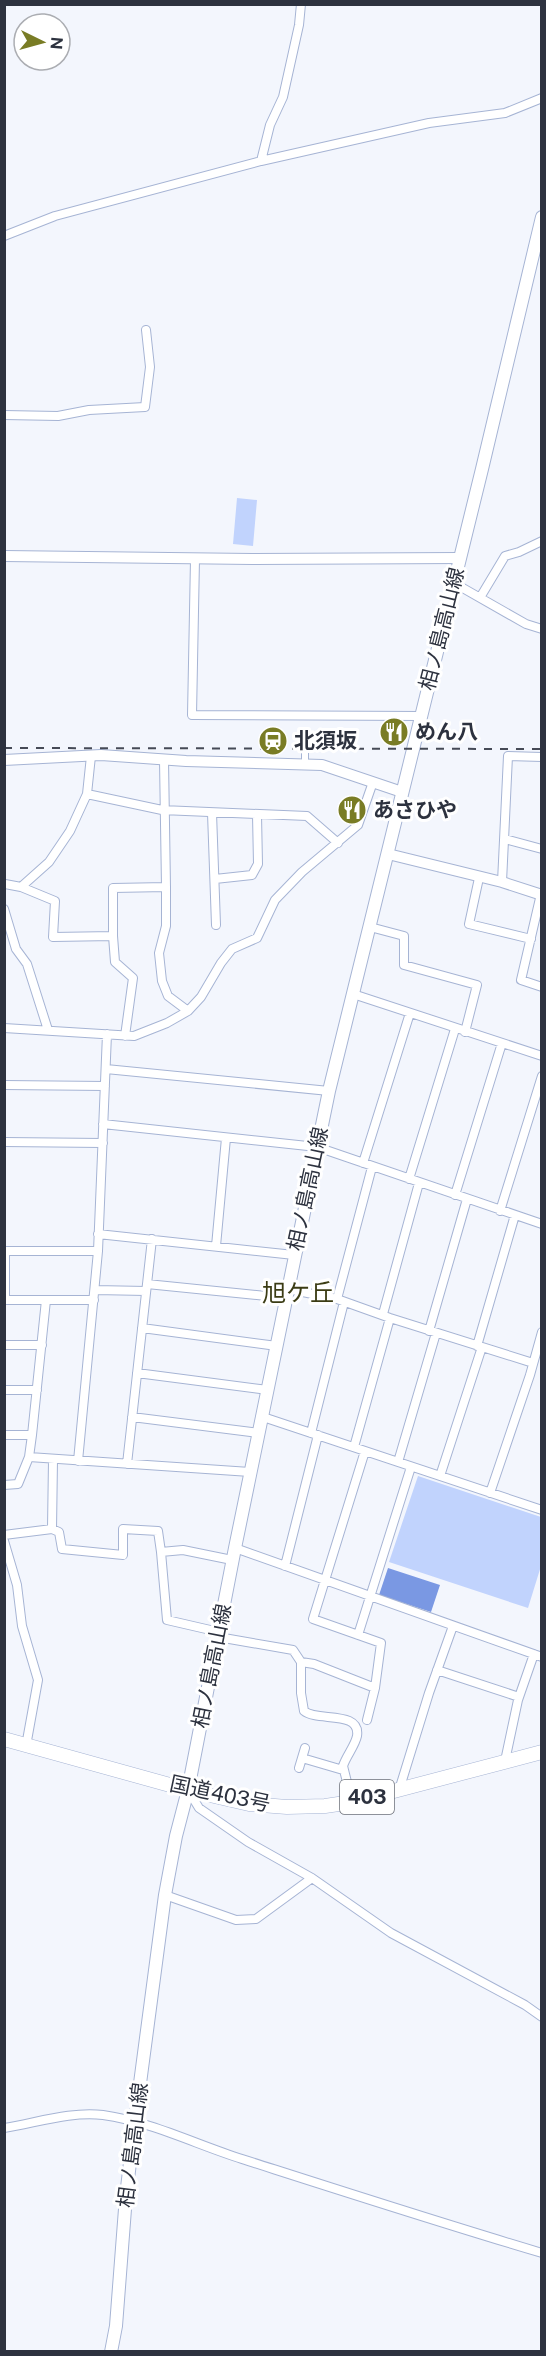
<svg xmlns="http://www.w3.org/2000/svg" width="546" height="2356" font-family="'Public Sans','Noto Sans JP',sans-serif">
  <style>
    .green { fill: #c1d3fd }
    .water { fill: #7a98e3 }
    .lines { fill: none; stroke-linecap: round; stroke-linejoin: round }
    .pedestrian-casing { stroke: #a6b4d4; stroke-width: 8 }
    .minor-casing { stroke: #a6b4d4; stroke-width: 10 }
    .tertiary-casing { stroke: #a6b4d4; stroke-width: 12 }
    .secondary-casing { stroke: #a6b4d4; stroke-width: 14 }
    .trunk-casing { stroke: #a6b4d4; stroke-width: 15 }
    .pedestrian { stroke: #fff; stroke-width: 6 }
    .minor { stroke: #fff; stroke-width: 8 }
    .tertiary { stroke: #fff; stroke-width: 10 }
    .secondary { stroke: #fff; stroke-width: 12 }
    .trunk { stroke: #fff; stroke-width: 14 }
    .rail { stroke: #454a56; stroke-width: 2; stroke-dasharray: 8 8; stroke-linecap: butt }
    .labels { text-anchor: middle; stroke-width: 6; stroke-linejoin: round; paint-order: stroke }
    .shield { fill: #fff; stroke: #6c7079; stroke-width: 1.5 }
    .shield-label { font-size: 20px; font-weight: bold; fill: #2d323f }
    .street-label { font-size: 21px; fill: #2d323f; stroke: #fff }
    .poi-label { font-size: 21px; font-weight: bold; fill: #2d323f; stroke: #fff; text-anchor: start }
    .quarter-label { font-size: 24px; fill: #3b3c14; stroke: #fff }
  </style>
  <rect width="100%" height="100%" fill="#f3f6fd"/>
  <path class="green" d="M 237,498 L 257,500 L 253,546 L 233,544 Z
    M 418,1476 L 541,1517 L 541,1566 L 528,1608 L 389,1562 Z"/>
  <path class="water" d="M 388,1568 L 440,1585 L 431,1612 L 379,1595 Z"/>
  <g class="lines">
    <g class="pedestrian-casing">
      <path id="pedestrian" d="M 305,764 L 305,745 L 331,745 L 337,743"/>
    </g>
    <g class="minor-casing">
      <path id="minor" d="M 261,161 L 270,125 L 283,97 L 299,25 L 301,4
        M 4,236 L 55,216 L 261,161 L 429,123 L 505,113 L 542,98
        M 4,415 L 58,416 L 89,410 L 145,407 L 150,367 L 146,330
        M 195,559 L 192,715 L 421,716
        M 454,583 L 526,624 L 542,629
        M 481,596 L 505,556 L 519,552 L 542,541
        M 91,756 L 87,794 L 162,810 L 307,816 L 338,843
        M 164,760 L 166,887
        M 212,813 L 216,925
        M 505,839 L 542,849
        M 479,878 L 469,924 L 531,939
        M 215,879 L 252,875 L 258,864 L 257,815
        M 502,882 L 508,756 L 542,757
        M 5,884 L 21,887 L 49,862 L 70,831 L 87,794
        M 21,887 L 55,901 L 53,937 L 113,936 L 115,962 L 133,978 L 125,1036
        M 541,894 L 521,980 L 542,987
        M 4,909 L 16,949 L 27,964 L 48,1030
        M 370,927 L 404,936 L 404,965 L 477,985 L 465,1032
        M 113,936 L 113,888 L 166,887 L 166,926 L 159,953 L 162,981 L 168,996 L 188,1011
        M 353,994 L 542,1056
        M 4,1028 L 134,1036 L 167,1023 L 188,1011 L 201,997 L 221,963 L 232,949 L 257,938 L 275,900 L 302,872 L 358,825 L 373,782
        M 106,1069 L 329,1091
        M 4,1085 L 105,1086
        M 103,1124 L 317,1147 L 542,1224
        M 4,1142 L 103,1143
        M 363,1163 L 410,1013
        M 409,1179 L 455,1029
        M 455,1195 L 502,1043
        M 500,1211 L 542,1076
        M 98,1234 L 294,1255
        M 216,1246 L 226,1138
        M 4,1251 L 98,1251
        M 147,1284 L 286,1298
        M 288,1289 L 337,1299 L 390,1318 L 533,1363
        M 95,1290 L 146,1291
        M 337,1299 L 372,1167
        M 4,1300 L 94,1300
        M 5,1300 L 5,1251
        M 383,1314 L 419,1183
        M 142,1328 L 277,1346
        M 429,1331 L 467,1199
        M 4,1345 L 42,1345
        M 477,1346 L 515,1215
        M 137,1373 L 268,1390
        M 4,1390 L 37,1390
        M 132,1417 L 259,1433
        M 263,1417 L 542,1510
        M 311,1433 L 344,1302
        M 4,1435 L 32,1435 L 29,1457 L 250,1472
        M 32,1435 L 46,1300
        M 354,1447 L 390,1318
        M 365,1451 L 313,1619 L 381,1643 L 375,1688 L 367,1720
        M 78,1461 L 98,1251 L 107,1034
        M 398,1462 L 436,1333
        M 127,1464 L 152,1239
        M 440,1476 L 482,1347
        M 4,1485 L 18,1484 L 29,1457
        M 490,1493 L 530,1375 L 542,1332
        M 52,1529 L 59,1532 L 62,1549 L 123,1555 L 123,1529 L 158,1531 L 161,1552 L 183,1550 L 232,1560
        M 4,1535 L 52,1529 L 53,1460
        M 4,1541 L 17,1585 L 22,1626 L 38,1680 L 26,1746
        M 235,1548 L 542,1657
        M 161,1552 L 167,1620 L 219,1632
        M 285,1566 L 318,1435
        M 358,1635 L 411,1467
        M 218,1637 L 293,1650 L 301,1662 L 301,1693 L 304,1711 C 317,1722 361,1710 357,1736 C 355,1746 346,1756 343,1766 L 352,1802
        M 301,1662 L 314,1664 L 375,1688
        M 437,1670 L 519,1697
        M 302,1758 L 343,1770
        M 505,1761 L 518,1700 L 534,1654
        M 299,1768 L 305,1748
        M 400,1787 L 429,1693 L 453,1626
        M 188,1790 L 199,1808 L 248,1842 L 312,1878 L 391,1933 L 525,2005 L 542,2017
        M 165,1895 L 236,1920 L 256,1919 L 312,1878
        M 4,2128 C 36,2123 71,2111 103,2115 C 152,2122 195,2144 242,2159 C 342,2191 441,2223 542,2253"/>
    </g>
    <g class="tertiary-casing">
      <path id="tertiary" d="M 4,556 L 252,559 L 460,558
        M 4,760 L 101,755 L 186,761 L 322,765 L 402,792
        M 388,854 L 502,882 L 542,895"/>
    </g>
    <g class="secondary-casing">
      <path id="secondary" d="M 111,2352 L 116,2326 L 126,2196 L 135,2121 L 165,1895 L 176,1836 L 188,1790 L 235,1548 L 329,1091 L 482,469 L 542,217"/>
    </g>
    <g class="trunk-casing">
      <path id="trunk" d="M 4,1739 L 188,1790 L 249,1804 L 287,1807 L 325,1806 L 352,1802 L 542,1752"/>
    </g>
    <use href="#pedestrian" class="pedestrian"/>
    <use href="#minor" class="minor"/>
    <use href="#tertiary" class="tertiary"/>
    <use href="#secondary" class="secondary"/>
    <use href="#trunk" class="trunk"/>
    <path class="rail" d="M 4,748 L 542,749"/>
  </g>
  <defs>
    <g id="restaurant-disc" transform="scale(1.5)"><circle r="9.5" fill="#797c25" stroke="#fff"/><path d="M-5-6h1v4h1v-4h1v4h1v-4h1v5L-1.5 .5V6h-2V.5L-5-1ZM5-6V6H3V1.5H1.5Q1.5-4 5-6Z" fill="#fff"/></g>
    <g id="station-disc" transform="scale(1.5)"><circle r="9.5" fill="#797c25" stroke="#fff"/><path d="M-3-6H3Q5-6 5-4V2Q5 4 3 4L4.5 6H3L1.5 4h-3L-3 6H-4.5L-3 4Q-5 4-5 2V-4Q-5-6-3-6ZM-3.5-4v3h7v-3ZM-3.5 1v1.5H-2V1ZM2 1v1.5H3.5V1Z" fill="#fff"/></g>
  </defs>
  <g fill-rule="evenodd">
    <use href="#restaurant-disc" x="394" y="732"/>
    <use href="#station-disc" x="273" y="741"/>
    <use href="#restaurant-disc" x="352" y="810"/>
  </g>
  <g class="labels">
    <rect class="shield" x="340" y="1780" width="54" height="34" rx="4.5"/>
    <g class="shield-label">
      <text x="367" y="1804">403</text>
    </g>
    <g class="street-label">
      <text transform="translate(442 629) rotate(-76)" y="7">相ノ島高山線</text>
      <text transform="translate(308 1189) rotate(-78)" y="7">相ノ島高山線</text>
      <text transform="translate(212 1666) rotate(-79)" y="7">相ノ島高山線</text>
      <text transform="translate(220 1794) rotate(12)" y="7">国道403号</text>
      <text transform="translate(133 2145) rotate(-83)" y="7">相ノ島高山線</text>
    </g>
    <g class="poi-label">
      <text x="415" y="739">めん八</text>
      <text x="294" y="748">北須坂</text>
      <text x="373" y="817">あさひや</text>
    </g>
    <g class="quarter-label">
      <text x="298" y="1301">旭ケ丘</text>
    </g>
  </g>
  <rect width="546" height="2356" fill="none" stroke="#2d323f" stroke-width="12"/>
  <g transform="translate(42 42) rotate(95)"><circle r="28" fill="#ffffff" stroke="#abadb2" stroke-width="1.5"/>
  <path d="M0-4.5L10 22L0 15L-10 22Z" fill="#797c25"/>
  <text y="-9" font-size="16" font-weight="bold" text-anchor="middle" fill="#2d323f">N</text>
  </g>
</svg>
